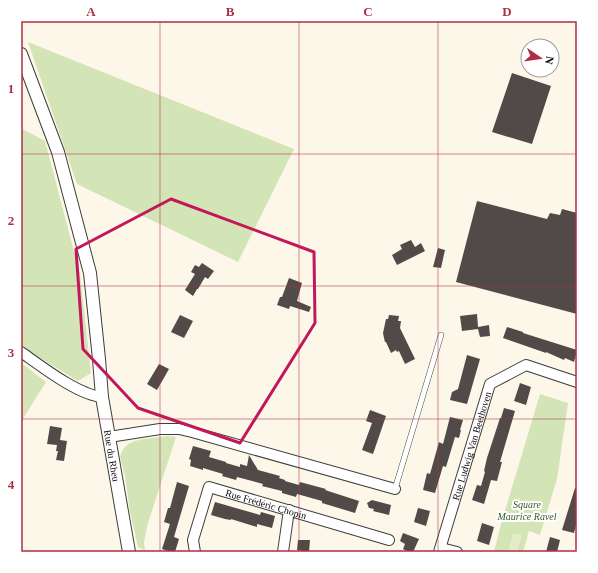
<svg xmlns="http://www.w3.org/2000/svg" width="598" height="573" font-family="'Times New Roman',serif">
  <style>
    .green { fill: #d3e4b6 }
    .pitch { fill: #e3ecc7 }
    .building { fill: #524a48 }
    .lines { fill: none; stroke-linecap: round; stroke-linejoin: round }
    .service-casing { stroke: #3d3d3d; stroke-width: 6 }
    .minor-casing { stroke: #3d3d3d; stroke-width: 12 }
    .tertiary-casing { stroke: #3d3d3d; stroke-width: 14 }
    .service { stroke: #fff; stroke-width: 5 }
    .minor { stroke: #fff; stroke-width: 10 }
    .tertiary { stroke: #fff; stroke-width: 12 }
    .marked { fill: none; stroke: #c2185b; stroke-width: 3; stroke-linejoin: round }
    .grid { fill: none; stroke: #ae2f43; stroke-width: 1; stroke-opacity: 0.55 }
    .labels { text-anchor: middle; stroke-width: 4; stroke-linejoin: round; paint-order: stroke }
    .street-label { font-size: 10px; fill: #0a0a0a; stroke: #fff }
    .park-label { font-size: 10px; font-style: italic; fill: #345b21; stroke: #fff }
    .neatline { fill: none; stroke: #ae2f43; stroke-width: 1.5 }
    .grid-label { font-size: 13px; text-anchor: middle; font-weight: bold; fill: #ae2f43 }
  </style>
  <rect width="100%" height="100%" fill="#fdf7e9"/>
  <path class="green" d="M 28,42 L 294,149 L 238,262 L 77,184 Z
    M 21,128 L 45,141 L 80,274 L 91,373 L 78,381 L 37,356 L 21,344 Z
    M 21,363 L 46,382 L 24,417 L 21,427 Z
    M 540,394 L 568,403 L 557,479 L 540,535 L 529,531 L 523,552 L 494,552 L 501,524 Z
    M 168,436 L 176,437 L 148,523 L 144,542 L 145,551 L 138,547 L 130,512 L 125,476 L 120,457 C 121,453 123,449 126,446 C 135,438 156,438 168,436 Z"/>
  <path class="pitch" d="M 513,533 L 522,535 L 517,552 L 508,552 Z"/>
  <path class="building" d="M 512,73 L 551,86 L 532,144 L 492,132 Z
    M 477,201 L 547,219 L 550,213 L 560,215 L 562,209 L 577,213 L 577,314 L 456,282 Z
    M 411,240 L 415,247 L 421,243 L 425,251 L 397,265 L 392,255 L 402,249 L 400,245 Z
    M 438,248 L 445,250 L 441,268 L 433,267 Z
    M 202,263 L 214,271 L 208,279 L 205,277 L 198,289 L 197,289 L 193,296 L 185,290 L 195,274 L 191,272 L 195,265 L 199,267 Z
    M 289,278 L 302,283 L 297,301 L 311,307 L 309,312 L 290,306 L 289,309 L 277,305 L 280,297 L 282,297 Z
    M 477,314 L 478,327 L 489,325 L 490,336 L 480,337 L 478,329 L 462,331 L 460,316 Z
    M 180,315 L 193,321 L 184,338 L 171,332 Z
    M 389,315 L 399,316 L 398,321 L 401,321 L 400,328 L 415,359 L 405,364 L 399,351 L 397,352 L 396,350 L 391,353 L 386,342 L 385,342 L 384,338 L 383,333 L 386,319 L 388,319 Z
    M 507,327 L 523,332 L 523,333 L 577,350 L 574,362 L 565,358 L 564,360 L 546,352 L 546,353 L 503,338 Z
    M 467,355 L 480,359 L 467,404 L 450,400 L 452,392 L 458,389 Z
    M 159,364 L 169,369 L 157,390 L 147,384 Z
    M 520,383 L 531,387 L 526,405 L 514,401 Z
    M 504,408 L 515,411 L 500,462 L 502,462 L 497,481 L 491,480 L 484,504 L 472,500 L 477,485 L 481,486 L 485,472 L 484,471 L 487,458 L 500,418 L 501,418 Z
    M 370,410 L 386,416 L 373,454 L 362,450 L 372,423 L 366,421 Z
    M 450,417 L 463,420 L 460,430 L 461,430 L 459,438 L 455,437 L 446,467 L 443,466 L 435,493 L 423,490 L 427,473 L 430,474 L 439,442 L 443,444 Z
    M 50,426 L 62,428 L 60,440 L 67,441 L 64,461 L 56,460 L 58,451 L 56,451 L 57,445 L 47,444 Z
    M 193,446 L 211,451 L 209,457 L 226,462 L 226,463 L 240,467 L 240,464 L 247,466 L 249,455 L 258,470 L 280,476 L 279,478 L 285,480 L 285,481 L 299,485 L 300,482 L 326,489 L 325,490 L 359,501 L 355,513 L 322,503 L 322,501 L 297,494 L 296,497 L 282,493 L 282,491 L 262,486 L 263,484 L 237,477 L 236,480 L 222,476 L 223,474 L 203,468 L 203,470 L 190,466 L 191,460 L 189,459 Z
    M 177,482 L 189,486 L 174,537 L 179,539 L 175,552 L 171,552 L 162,549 L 170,524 L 164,522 L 168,508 L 170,508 Z
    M 575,488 L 577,489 L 577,521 L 574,533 L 562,530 Z
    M 372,500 L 391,505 L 389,515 L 373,511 L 374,509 L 369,508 L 367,503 Z
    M 215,502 L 260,515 L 261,512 L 275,516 L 272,528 L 257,524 L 257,527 L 231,519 L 231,520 L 225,519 L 211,515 Z
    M 418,508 L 430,511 L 426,526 L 414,522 Z
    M 482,523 L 494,527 L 489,545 L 477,541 Z
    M 403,533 L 419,539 L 413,552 L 409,552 L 403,549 L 405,544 L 400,541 Z
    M 550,537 L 560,540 L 557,552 L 546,552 Z
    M 298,540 L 310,540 L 309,552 L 297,550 Z"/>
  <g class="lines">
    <g class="service-casing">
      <path id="service" d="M 395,489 L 441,335"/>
    </g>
    <g class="minor-casing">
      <g id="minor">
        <path d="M 21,352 C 41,366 78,395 102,397"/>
        <path d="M 109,437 L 160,429 L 179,429 L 192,432 L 395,489"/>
        <path d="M 441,548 L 457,552"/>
        <path id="s1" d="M 195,552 L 193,540 L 209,487 L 389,540"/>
        <path d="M 283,552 L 289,510"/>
        <path id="s2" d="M 439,552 L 490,384 L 526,365 L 577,382"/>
      </g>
    </g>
    <g class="tertiary-casing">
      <g id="tertiary">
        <path id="s3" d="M 21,54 L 58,152 L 90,273 L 99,359 L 102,397 L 129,552"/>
      </g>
    </g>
    <use href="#service" class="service"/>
    <use href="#minor" class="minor"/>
    <use href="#tertiary" class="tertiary"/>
  </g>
  <path class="marked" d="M 171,199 L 314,252 L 315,323 L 240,443 L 138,408 L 83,349 L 76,249 Z"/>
  <path class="grid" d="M 160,21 L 160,552M 299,21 L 299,552M 438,21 L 438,552M 21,154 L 577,154M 21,286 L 577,286M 21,419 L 577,419"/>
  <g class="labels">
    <g class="street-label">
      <text dy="4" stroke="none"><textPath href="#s2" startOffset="111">Rue Ludwig Van Beethoven</textPath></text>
      <text dy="4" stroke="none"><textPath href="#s3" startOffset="414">Rue du Rheu</textPath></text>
      <text dy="4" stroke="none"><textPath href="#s1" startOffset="127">Rue Frédéric Chopin</textPath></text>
    </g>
    <g class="park-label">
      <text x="527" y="508">Square<tspan x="527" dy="12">Maurice Ravel</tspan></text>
    </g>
  </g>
  <rect width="598" height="573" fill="none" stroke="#ffffff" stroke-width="44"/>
  <g transform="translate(540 58) rotate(103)"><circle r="19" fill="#ffffff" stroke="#9d9d9d"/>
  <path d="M0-3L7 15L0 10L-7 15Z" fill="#ae2f43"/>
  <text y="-6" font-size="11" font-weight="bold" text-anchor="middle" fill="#0a0a0a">N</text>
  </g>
  <rect x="22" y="22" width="554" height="529" class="neatline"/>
  <g class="grid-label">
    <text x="91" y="16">A</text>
    <text x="230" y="16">B</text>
    <text x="368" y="16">C</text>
    <text x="507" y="16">D</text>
    <text x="11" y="93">1</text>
    <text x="11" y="225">2</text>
    <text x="11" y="357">3</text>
    <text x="11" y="489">4</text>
  </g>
</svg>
